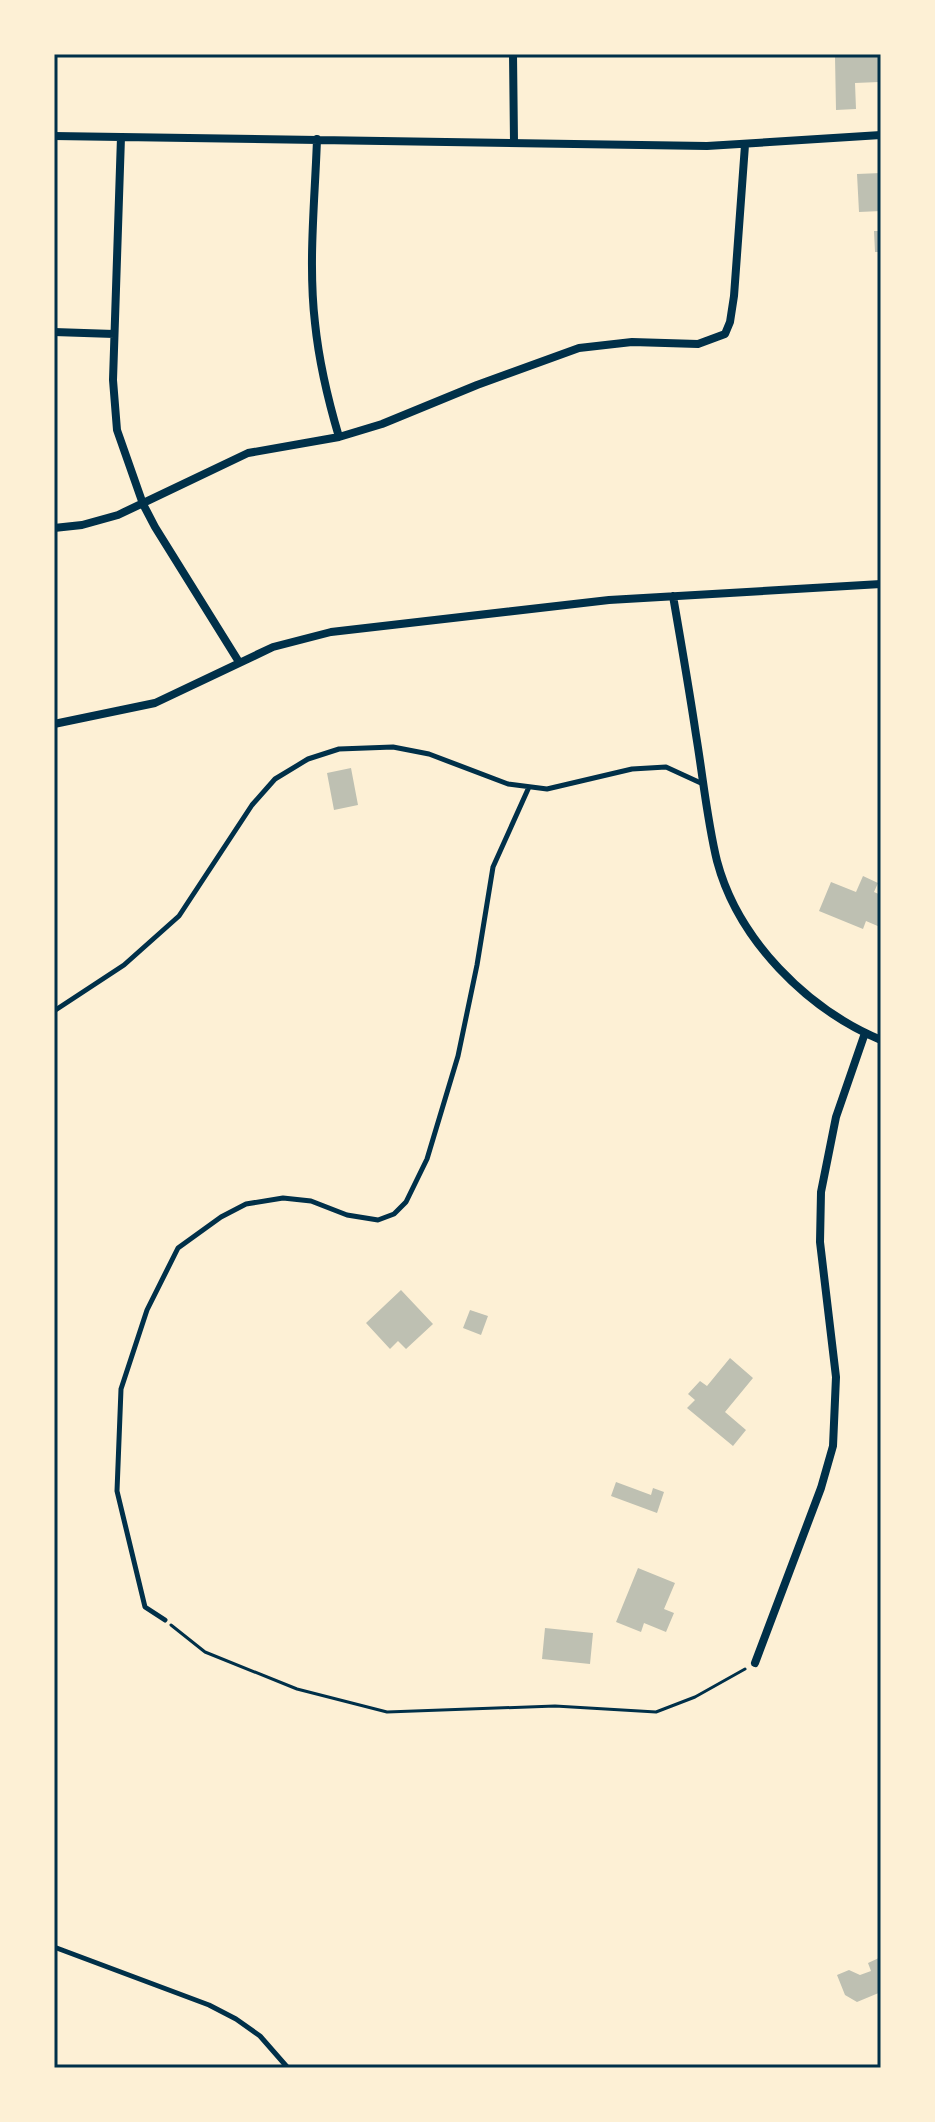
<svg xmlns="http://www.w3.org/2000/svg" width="935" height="2122" font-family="Lato,sans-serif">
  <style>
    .building { fill: #bec0b2 }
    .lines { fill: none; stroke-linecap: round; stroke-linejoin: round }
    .path { stroke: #003049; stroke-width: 3 }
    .service { stroke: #003049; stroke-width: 5 }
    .minor { stroke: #003049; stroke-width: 8 }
    .neatline { fill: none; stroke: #003049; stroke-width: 3 }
  </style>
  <rect width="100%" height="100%" fill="#fdf0d5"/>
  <path class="building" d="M 843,54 L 878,54 L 879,82 L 855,83 L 856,109 L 836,110 L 835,57 L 843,56 Z
    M 881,173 L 881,211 L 859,212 L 857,174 Z
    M 874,231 L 881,231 L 881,252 L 875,252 Z
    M 351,768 L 358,805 L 334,810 L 327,773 Z
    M 863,876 L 878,883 L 874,892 L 881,895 L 880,927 L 866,921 L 863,929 L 819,911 L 831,882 L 856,892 Z
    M 401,1290 L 433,1324 L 406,1349 L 398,1341 L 390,1349 L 366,1323 Z
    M 470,1310 L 488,1316 L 481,1335 L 463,1328 Z
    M 730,1358 L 753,1378 L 725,1412 L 746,1430 L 733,1446 L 687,1408 L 695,1400 L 688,1394 L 700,1381 L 707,1386 Z
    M 616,1482 L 651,1495 L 653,1488 L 664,1492 L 657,1513 L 611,1496 Z
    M 638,1568 L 675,1583 L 664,1609 L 674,1613 L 666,1632 L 644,1623 L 641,1632 L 616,1622 Z
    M 545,1628 L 593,1633 L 590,1664 L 542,1659 Z
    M 881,1957 L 881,1992 L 857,2002 L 845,1995 L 837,1975 L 849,1970 L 860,1975 L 871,1971 L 868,1963 Z"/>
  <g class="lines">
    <path class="path" d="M 171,1625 L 205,1652 L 297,1689 L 387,1712 L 555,1706 L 656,1712 L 695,1697 L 745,1669"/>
    <path class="service" d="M 54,1011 L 124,965 L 179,916 L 252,805 L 275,779 L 308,759 L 339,749 L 393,747 L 429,754 L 508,784 L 547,789 L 632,769 L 666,767 L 703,784
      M 165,1620 L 145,1607 L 117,1491 L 121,1389 L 147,1310 L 178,1248 L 221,1217 L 246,1204 L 283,1198 L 311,1201 L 347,1215 L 378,1220 L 394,1214 L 406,1202 L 427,1159 L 458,1056 L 477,965 L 493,867 L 529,787
      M 54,1947 L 209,2005 L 236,2019 L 260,2036 L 288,2068"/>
    <path class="minor" d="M 513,54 L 514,142
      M 54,136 L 707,146 L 881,135
      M 121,137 L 113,380 L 117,430 L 143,504 L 155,527 L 239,662
      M 317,139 C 315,199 308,263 315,323 C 319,362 328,400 339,437
      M 54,332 L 114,334
      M 54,528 L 82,525 L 118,515 L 248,453 L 339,437 L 382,424 L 477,385 L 579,348 L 632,342 L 698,344 L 725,334 L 730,322 L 734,296 L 745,145
      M 673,596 C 681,642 689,688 696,735 C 703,777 707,820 717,861 C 738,940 807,1009 881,1040
      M 54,724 L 155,703 L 273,647 L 331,632 L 609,600 L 881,584
      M 755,1663 L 821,1488 L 833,1446 L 836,1377 L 820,1242 L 821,1192 L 836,1117 L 865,1033"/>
  </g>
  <rect width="935" height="2122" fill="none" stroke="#fdf0d5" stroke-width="112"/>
  <rect x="56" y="56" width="823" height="2010" class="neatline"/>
</svg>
